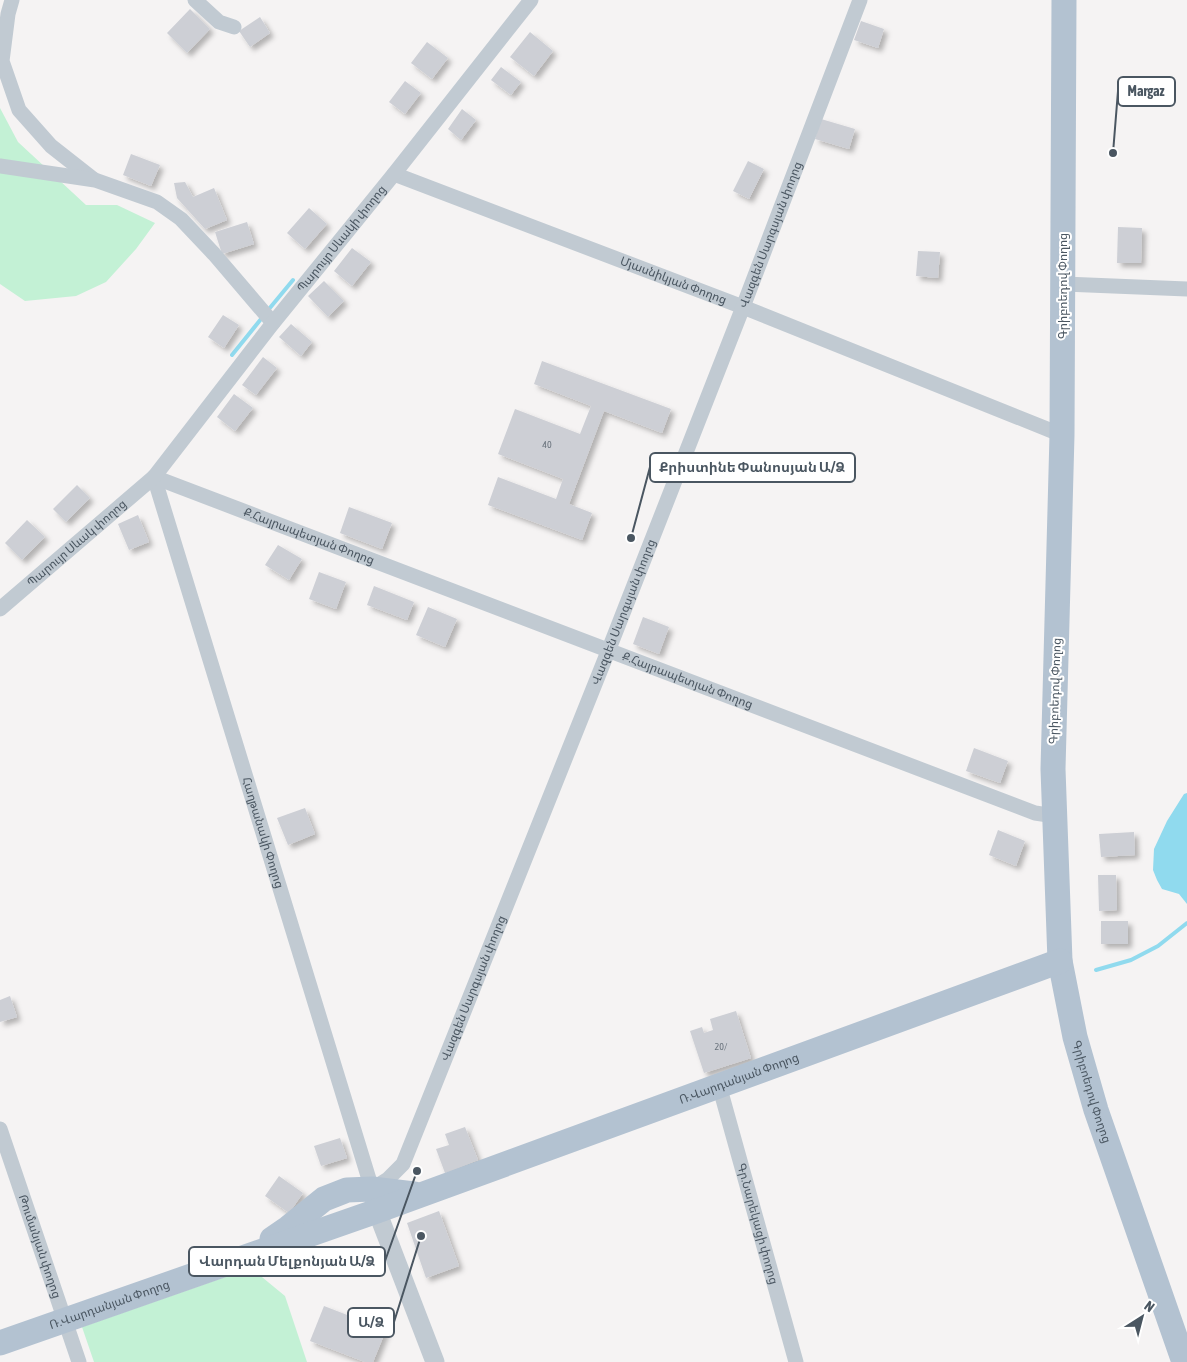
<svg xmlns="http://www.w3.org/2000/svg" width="1187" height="1362" font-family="'Asap Condensed','Noto Sans Armenian',sans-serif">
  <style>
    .green { fill: #c3f1d5 }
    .water { fill: #90daee }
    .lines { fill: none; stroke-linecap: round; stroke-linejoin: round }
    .stream { stroke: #90daee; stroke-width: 4 }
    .building { fill: #cdcfd5; filter: url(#shadow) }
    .minor { stroke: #c1cad2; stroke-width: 15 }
    .tertiary { stroke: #c1cad2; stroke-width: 19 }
    .primary { stroke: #b3c2d1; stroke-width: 25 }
    .labels { text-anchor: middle; stroke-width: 4; stroke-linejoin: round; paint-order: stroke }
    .number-label { font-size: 10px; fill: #6b747e }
    .street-label { font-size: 12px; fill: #4a5661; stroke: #fff }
    .leader { fill: none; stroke: #4a5661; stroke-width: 2 }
    .callout-dot { fill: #4a5661; stroke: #fff; stroke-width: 2 }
    .callout { fill: #fff; stroke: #4a5661; stroke-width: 2 }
    .callout-label { font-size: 14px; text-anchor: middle; font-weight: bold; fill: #4a5661 }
  </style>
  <defs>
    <filter id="shadow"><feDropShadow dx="4" dy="4" stdDeviation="2.5" flood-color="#0004"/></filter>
  </defs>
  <rect width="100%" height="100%" fill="#f5f3f3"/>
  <path class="green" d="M 0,108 L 18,142 L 86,205 L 117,205 L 155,223 L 136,249 L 106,282 L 76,296 L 25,301 L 0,284 Z
    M 251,1268 L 285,1296 L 307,1362 L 94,1362 L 82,1327 Z"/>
  <path class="water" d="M 1187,793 L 1187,904 L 1179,894 L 1162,889 L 1157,880 L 1153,870 L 1154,849 L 1167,821 L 1184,794 Z"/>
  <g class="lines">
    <path class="stream" d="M 269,309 L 293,280
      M 232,355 L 261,319
      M 1096,970 L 1131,960 L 1158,946 L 1187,923"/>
  </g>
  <path class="building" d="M 190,9 L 210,29 L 187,53 L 167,33 Z
    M 260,17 L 270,33 L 250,47 L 239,31 Z
    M 861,21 L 884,29 L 878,48 L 854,40 Z
    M 530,32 L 553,51 L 534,76 L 510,57 Z
    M 427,42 L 448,58 L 432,79 L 411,63 Z
    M 501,67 L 521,82 L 511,95 L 491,80 Z
    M 405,81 L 421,93 L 405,114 L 389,102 Z
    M 462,109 L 476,120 L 461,140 L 448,129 Z
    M 821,119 L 855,129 L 849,149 L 815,139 Z
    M 131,154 L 160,165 L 151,186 L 123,175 Z
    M 748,161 L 764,169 L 749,199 L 733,191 Z
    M 185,182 L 193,197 L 214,188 L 227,220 L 205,229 L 177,198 L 174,183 Z
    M 309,208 L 327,224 L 305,249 L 287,233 Z
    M 247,222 L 254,244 L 222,254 L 215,232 Z
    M 1118,227 L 1142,228 L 1141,263 L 1117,263 Z
    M 352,248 L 371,262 L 352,286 L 334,271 Z
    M 918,251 L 940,252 L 938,278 L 916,276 Z
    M 324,281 L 344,301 L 328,317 L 308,296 Z
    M 223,315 L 239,325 L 224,348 L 208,337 Z
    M 291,324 L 312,342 L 301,356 L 279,337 Z
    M 263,357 L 277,368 L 256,395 L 242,385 Z
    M 542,361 L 671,409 L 662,433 L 604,411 L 569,504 L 592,513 L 582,540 L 488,505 L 498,477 L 556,499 L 563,479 L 498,454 L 515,409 L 580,434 L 591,406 L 534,384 Z
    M 234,394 L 253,408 L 235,431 L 217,417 Z
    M 77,485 L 90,498 L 66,522 L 53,509 Z
    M 349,507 L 392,523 L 382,549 L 340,533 Z
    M 138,515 L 149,542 L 129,550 L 118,524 Z
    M 27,520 L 45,537 L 22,560 L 5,543 Z
    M 278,545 L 302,559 L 289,580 L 265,565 Z
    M 319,572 L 346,582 L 336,609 L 309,599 Z
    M 374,586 L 414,602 L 407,620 L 367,605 Z
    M 428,607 L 457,619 L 445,647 L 416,635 Z
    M 643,617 L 669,627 L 659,654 L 633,644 Z
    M 974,748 L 1008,761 L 1000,783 L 966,771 Z
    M 305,808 L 315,834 L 288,845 L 277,818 Z
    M 998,830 L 1025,841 L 1016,866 L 989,855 Z
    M 1134,832 L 1135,855 L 1101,857 L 1099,834 Z
    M 1098,875 L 1116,875 L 1117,910 L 1099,911 Z
    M 1101,921 L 1128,921 L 1128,944 L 1101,944 Z
    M 10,996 L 17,1017 L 0,1022 L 0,1000 Z
    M 736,1011 L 751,1058 L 704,1073 L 690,1031 L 702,1027 L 704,1033 L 713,1030 L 710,1019 Z
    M 465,1127 L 478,1160 L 445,1173 L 436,1149 L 449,1145 L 445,1134 Z
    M 340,1138 L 347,1158 L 321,1166 L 314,1146 Z
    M 279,1176 L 303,1193 L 289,1213 L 265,1196 Z
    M 439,1211 L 459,1266 L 426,1278 L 407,1223 Z
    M 324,1306 L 386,1330 L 373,1362 L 365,1362 L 310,1341 Z"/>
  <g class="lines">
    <g class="minor">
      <path d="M 12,0 L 8,14 L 2,61 L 19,110 L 51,146 L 93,179"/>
      <path d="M 195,0 L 219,22 L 234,27"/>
      <path d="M 0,166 L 95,180 L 157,202 L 181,219 L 214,254 L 273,323"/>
      <path id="s1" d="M 394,174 L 743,307 L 1062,435"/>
      <path d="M 1064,284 L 1187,289"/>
      <path id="s2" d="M 154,477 L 372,1189 L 388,1179 L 403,1164 L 609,649 L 743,307 L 860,0"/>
      <path id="s3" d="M 154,477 L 1035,813 L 1055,816"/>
      <path id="s4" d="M 0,609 L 154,477 L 273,323 L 394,174 L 531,0"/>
      <path id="s5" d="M 719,1085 L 796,1362"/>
      <path id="s6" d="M 0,1129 L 79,1362"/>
    </g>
    <path class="tertiary" d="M 374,1199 L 377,1211 L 435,1362"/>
    <g class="primary">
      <path id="s7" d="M 1064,0 L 1062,435 L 1053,769 L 1060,961 L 1075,1037 L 1096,1110 L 1184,1362"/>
      <path d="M 272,1239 L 288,1228 L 324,1199 L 347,1190 L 372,1189 L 414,1194"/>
      <path id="s8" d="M 0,1343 L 377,1211 L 1060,961"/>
    </g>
  </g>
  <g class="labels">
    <g class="number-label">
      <text x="547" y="448">40</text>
      <text x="721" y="1050">20/</text>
    </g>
    <g class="street-label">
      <text dy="4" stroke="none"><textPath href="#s2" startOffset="1784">Վազգեն Սարգսյան փողոց</textPath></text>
      <text dy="4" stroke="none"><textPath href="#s4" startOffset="506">Պարույր Սևակի փողոց</textPath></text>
      <text dy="4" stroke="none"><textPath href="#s1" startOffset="299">Մյասնիկյան Փողոց</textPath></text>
      <text transform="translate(1063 286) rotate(-90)" y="4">Գրիբոեդով Փողոց</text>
      <text dy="4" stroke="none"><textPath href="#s3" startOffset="166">Ք.Հայրապետյան Փողոց</textPath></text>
      <text dy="4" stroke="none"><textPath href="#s4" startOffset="101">Պարույր Սևակ փողոց</textPath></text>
      <text dy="4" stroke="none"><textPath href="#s2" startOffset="1379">Վազգեն Սարգսյան փողոց</textPath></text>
      <text dy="4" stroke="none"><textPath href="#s3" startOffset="571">Ք.Հայրապետյան Փողոց</textPath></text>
      <text transform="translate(1055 691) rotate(-88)" y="4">Գրիբոեդով Փողոց</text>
      <text dy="4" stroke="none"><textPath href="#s2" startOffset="372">Հաղթանակի Փողոց</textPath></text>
      <text dy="4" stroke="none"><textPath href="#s2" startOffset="974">Վազգեն Սարգսյան փողոց</textPath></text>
      <text dy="4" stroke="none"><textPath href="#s8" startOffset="785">Ռ.Վարդանյան Փողոց</textPath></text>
      <text dy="4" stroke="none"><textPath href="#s7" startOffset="1096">Գրիբոեդով Փողոց</textPath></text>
      <text dy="4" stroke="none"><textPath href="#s5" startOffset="144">Գր.Նարեկացի փողոց</textPath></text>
      <text dy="4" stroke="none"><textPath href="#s6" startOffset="124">Թումանյան փողոց</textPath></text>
      <text dy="4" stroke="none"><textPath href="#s8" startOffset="116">Ռ.Վարդանյան Փողոց</textPath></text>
    </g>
  </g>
  <path class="leader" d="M1113 153L1118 91M631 538L650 467M417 1171L385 1261M421 1236L394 1322"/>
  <g class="callout-dot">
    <circle cx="1113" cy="153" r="5"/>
    <circle cx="631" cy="538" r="5"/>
    <circle cx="417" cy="1171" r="5"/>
    <circle cx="421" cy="1236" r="5"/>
  </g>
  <g class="callout">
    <rect x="1118" y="77" width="57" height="29" rx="5"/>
    <rect x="650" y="453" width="205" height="29" rx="5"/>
    <rect x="189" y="1247" width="196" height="29" rx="5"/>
    <rect x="348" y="1308" width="46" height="29" rx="5"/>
  </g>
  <g class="callout-label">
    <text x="1146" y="96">Margaz</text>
    <text x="752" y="472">Քրիստինե Փանոսյան Ա/Ձ</text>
    <text x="287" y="1266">Վարդան Մելքոնյան Ա/Ձ</text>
    <text x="371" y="1327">Ա/Ձ</text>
  </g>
  <g transform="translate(1142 1317) rotate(36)" stroke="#ffffff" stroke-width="4" paint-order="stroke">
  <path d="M0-4L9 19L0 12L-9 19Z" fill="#4a5661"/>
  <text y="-8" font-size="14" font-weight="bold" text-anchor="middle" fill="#4a5661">N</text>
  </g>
</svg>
